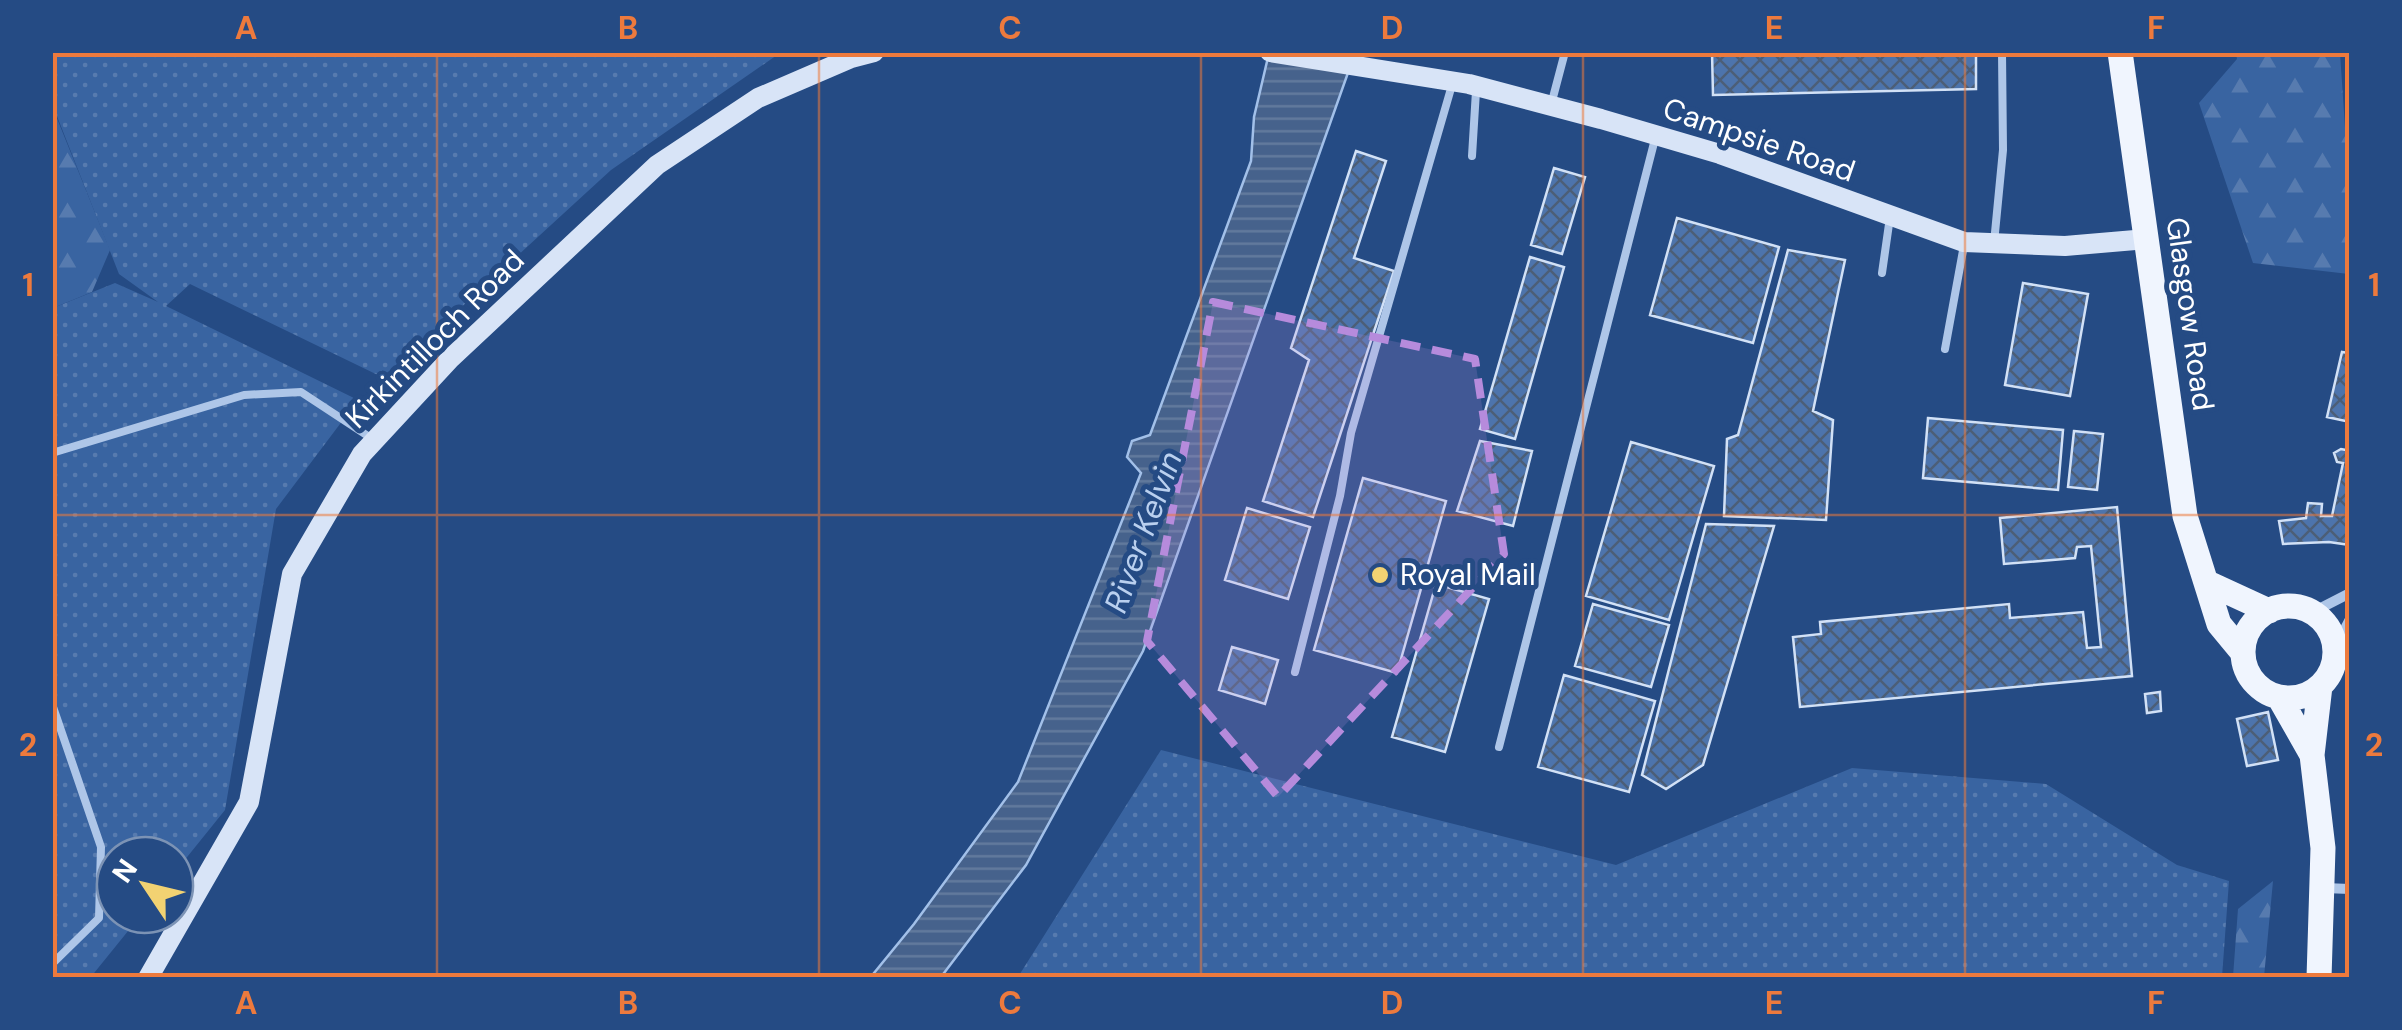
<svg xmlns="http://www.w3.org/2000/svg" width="2402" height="1030" font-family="'DM Sans',sans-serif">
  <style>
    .grass { fill: url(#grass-dots) }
    .forest { fill: url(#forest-firs) }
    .water { fill: url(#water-rules); stroke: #a2c0e9; stroke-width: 2.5 }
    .building { fill: url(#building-cross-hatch); stroke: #d2e1f6; stroke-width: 2.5 }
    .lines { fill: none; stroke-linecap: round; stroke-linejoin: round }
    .lane { stroke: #aec6e8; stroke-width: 8 }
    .street { stroke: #aec6e8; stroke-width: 10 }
    .secondary { stroke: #d8e4f7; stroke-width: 20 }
    .primary { stroke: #f0f5fe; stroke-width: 25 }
    .marked { fill: #b68bdc; fill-opacity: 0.2; stroke: #b68bdc; stroke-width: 8; stroke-dasharray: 20 12; stroke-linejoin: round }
    .grid { fill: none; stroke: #ed7a3d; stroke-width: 2.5; stroke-opacity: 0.55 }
    .poi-dot { fill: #f2d272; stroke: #254b84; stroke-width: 4 }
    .labels { text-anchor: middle; stroke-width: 10; stroke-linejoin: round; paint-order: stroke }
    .street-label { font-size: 30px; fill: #fff; stroke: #254b84 }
    .poi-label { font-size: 30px; fill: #fff; stroke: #254b84; text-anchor: start }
    .water-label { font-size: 32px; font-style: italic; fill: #bad0ef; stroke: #254b84 }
    .neatline { fill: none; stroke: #ed7a3d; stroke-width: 4 }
    .grid-label { font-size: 32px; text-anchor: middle; font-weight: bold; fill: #ed7a3d }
  </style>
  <defs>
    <pattern id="grass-dots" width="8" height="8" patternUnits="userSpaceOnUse" patternTransform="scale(2.5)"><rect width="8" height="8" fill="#3964a1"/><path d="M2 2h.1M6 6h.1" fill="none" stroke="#577baf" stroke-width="1.8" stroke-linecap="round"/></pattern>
    <pattern id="forest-firs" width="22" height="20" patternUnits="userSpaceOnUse" patternTransform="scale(2.5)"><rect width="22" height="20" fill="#3964a1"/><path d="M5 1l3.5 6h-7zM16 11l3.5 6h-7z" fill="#577baf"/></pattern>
    <pattern id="water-rules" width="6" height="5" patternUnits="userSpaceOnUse" patternTransform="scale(2.5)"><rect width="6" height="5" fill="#46628c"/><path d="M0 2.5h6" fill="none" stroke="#627a9d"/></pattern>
    <pattern id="building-cross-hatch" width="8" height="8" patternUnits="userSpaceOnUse" patternTransform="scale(2.5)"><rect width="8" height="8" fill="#4d74ac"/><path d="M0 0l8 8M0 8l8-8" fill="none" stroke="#4c5e77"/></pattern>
  </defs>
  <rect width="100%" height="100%" fill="#254b84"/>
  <path class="grass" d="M 53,53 L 780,53 L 611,170 L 384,378 L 190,284 L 166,306 L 358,400 L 276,509 L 225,810 L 175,872 L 175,855 L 115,855 L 115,915 L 141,915 L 90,978 L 53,977 L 53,308 L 115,283 L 158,302 L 119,274 L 53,106 Z
    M 1161,750 L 1616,865 L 1852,768 L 2046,784 L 2177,865 L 2229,881 L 2222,977 L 1018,977 Z"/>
  <path class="forest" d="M 2236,53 L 2340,53 L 2349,187 L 2349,274 L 2253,263 L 2199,103 L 2237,59 Z
    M 52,106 L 110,250 L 92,292 L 53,308 Z
    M 2273,881 L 2264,977 L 2233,977 L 2238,909 Z"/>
  <path class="water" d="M 1269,53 L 1355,53 L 1143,651 L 1026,865 L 941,977 L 870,978 L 914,924 L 1018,782 L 1141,473 L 1127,457 L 1132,441 L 1150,435 L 1251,161 L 1254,117 Z"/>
  <path class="building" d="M 1712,52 L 1976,52 L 1976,89 L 1713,95 Z
    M 1356,151 L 1386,161 L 1354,258 L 1394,271 L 1313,517 L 1263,501 L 1309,360 L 1291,348 Z
    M 1554,168 L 1585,177 L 1562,254 L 1531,245 Z
    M 1677,218 L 1779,247 L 1753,343 L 1650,315 Z
    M 1788,250 L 1845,260 L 1813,411 L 1833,420 L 1826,520 L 1724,516 L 1727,439 L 1738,435 Z
    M 1530,257 L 1564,267 L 1515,439 L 1480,429 Z
    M 2023,283 L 2088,294 L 2070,396 L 2005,385 Z
    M 2342,352 L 2350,353 L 2350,422 L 2327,417 Z
    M 1928,418 L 2063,430 L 2058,490 L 1923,478 Z
    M 2074,431 L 2103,434 L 2097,490 L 2068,487 Z
    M 2350,435 L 2350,545 L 2329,542 L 2283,544 L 2279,521 L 2306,518 L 2308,503 L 2322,504 L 2321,516 L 2332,516 L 2343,463 L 2337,462 L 2334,453 L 2341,449 L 2346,450 Z
    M 1480,441 L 1532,451 L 1513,526 L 1457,511 Z
    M 1631,442 L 1714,466 L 1669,620 L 1586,596 Z
    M 1363,478 L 1446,501 L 1397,673 L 1314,650 Z
    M 2117,507 L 2132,676 L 1800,707 L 1793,637 L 1821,634 L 1820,622 L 2009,604 L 2010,618 L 2083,612 L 2087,648 L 2101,647 L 2091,546 L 2077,547 L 2075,558 L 2004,564 L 2000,518 Z
    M 1247,508 L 1310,527 L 1288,599 L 1225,580 Z
    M 1706,524 L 1774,526 L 1703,765 L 1666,789 L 1642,775 Z
    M 1436,584 L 1489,599 L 1445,752 L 1392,737 Z
    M 1593,604 L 1669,625 L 1651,687 L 1575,666 Z
    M 1232,647 L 1278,660 L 1265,704 L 1219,690 Z
    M 1564,675 L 1655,701 L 1629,792 L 1538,767 Z
    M 2160,692 L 2161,711 L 2147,713 L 2145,694 Z
    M 2268,712 L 2278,760 L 2247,766 L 2237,719 Z"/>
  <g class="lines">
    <path class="lane" d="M 1551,105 L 1565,52
      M 1472,156 L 1476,91
      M 1994,243 L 2003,150 L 2002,52
      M 1882,273 L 1890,217
      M 1945,349 L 1964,245
      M 52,453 L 244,395 L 301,392 L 374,440
      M 1295,672 L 1340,496 L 1351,433 L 1452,85
      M 52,704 L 101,847 L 99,918 L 52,964
      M 1499,747 L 1656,135"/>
    <path class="street" d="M 2313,612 L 2350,593
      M 2335,648 L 2350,619
      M 2324,888 L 2350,889"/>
    <path class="secondary" d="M 1270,52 L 1469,84 L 1601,119 L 1720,154 L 1964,242 L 2065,246 L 2147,239
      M 148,978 L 249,802 L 292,574 L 362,454 L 450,359 L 657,165 L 758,98 L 851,58 L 874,52"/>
    <path class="primary" d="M 2120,52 L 2185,516 L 2219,624 L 2243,653
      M 2206,582 L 2269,611
      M2243 652a46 46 0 1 1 92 0a46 46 0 1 1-92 0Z
      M 2279,697 L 2312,755
      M 2319,978 L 2323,848 L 2312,755 L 2320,686"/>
  </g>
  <path class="marked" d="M 1213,302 L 1475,359 L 1504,554 L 1278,797 L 1147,641 Z"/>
  <path class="grid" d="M 437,52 L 437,978M 819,52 L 819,978M 1201,52 L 1201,978M 1583,52 L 1583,978M 1965,52 L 1965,978M 52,515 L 2350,515"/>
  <circle class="poi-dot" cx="1380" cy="575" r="10"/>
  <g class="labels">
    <g class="street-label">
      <text transform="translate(1759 140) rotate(19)" y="10">Campsie Road</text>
      <text transform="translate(2190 314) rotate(82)" y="10">Glasgow Road</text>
      <text transform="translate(435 339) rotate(-45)" y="10">Kirkintilloch Road</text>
    </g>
    <g class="poi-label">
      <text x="1400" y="585">Royal Mail</text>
    </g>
    <g class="water-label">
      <text transform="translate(1143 532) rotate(-70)" y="11">River Kelvin</text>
    </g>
  </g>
  <rect width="2402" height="1030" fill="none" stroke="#254b84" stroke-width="110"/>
  <g transform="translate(145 885) rotate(305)"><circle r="48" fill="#254b84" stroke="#7c93b5" stroke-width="2.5"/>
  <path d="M0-8L18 38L0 25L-18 38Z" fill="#f2d272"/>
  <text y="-15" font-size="28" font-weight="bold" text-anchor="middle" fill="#ffffff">N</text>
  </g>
  <rect x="55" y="55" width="2292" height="920" class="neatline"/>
  <g class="grid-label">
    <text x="246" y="39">A</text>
    <text x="628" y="39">B</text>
    <text x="1010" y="39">C</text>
    <text x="1392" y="39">D</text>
    <text x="1774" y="39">E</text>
    <text x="2156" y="39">F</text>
    <text x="28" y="296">1</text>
    <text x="2374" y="296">1</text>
    <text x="28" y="756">2</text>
    <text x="2374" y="756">2</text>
    <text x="246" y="1014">A</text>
    <text x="628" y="1014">B</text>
    <text x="1010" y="1014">C</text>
    <text x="1392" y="1014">D</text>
    <text x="1774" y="1014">E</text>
    <text x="2156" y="1014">F</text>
  </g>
</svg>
